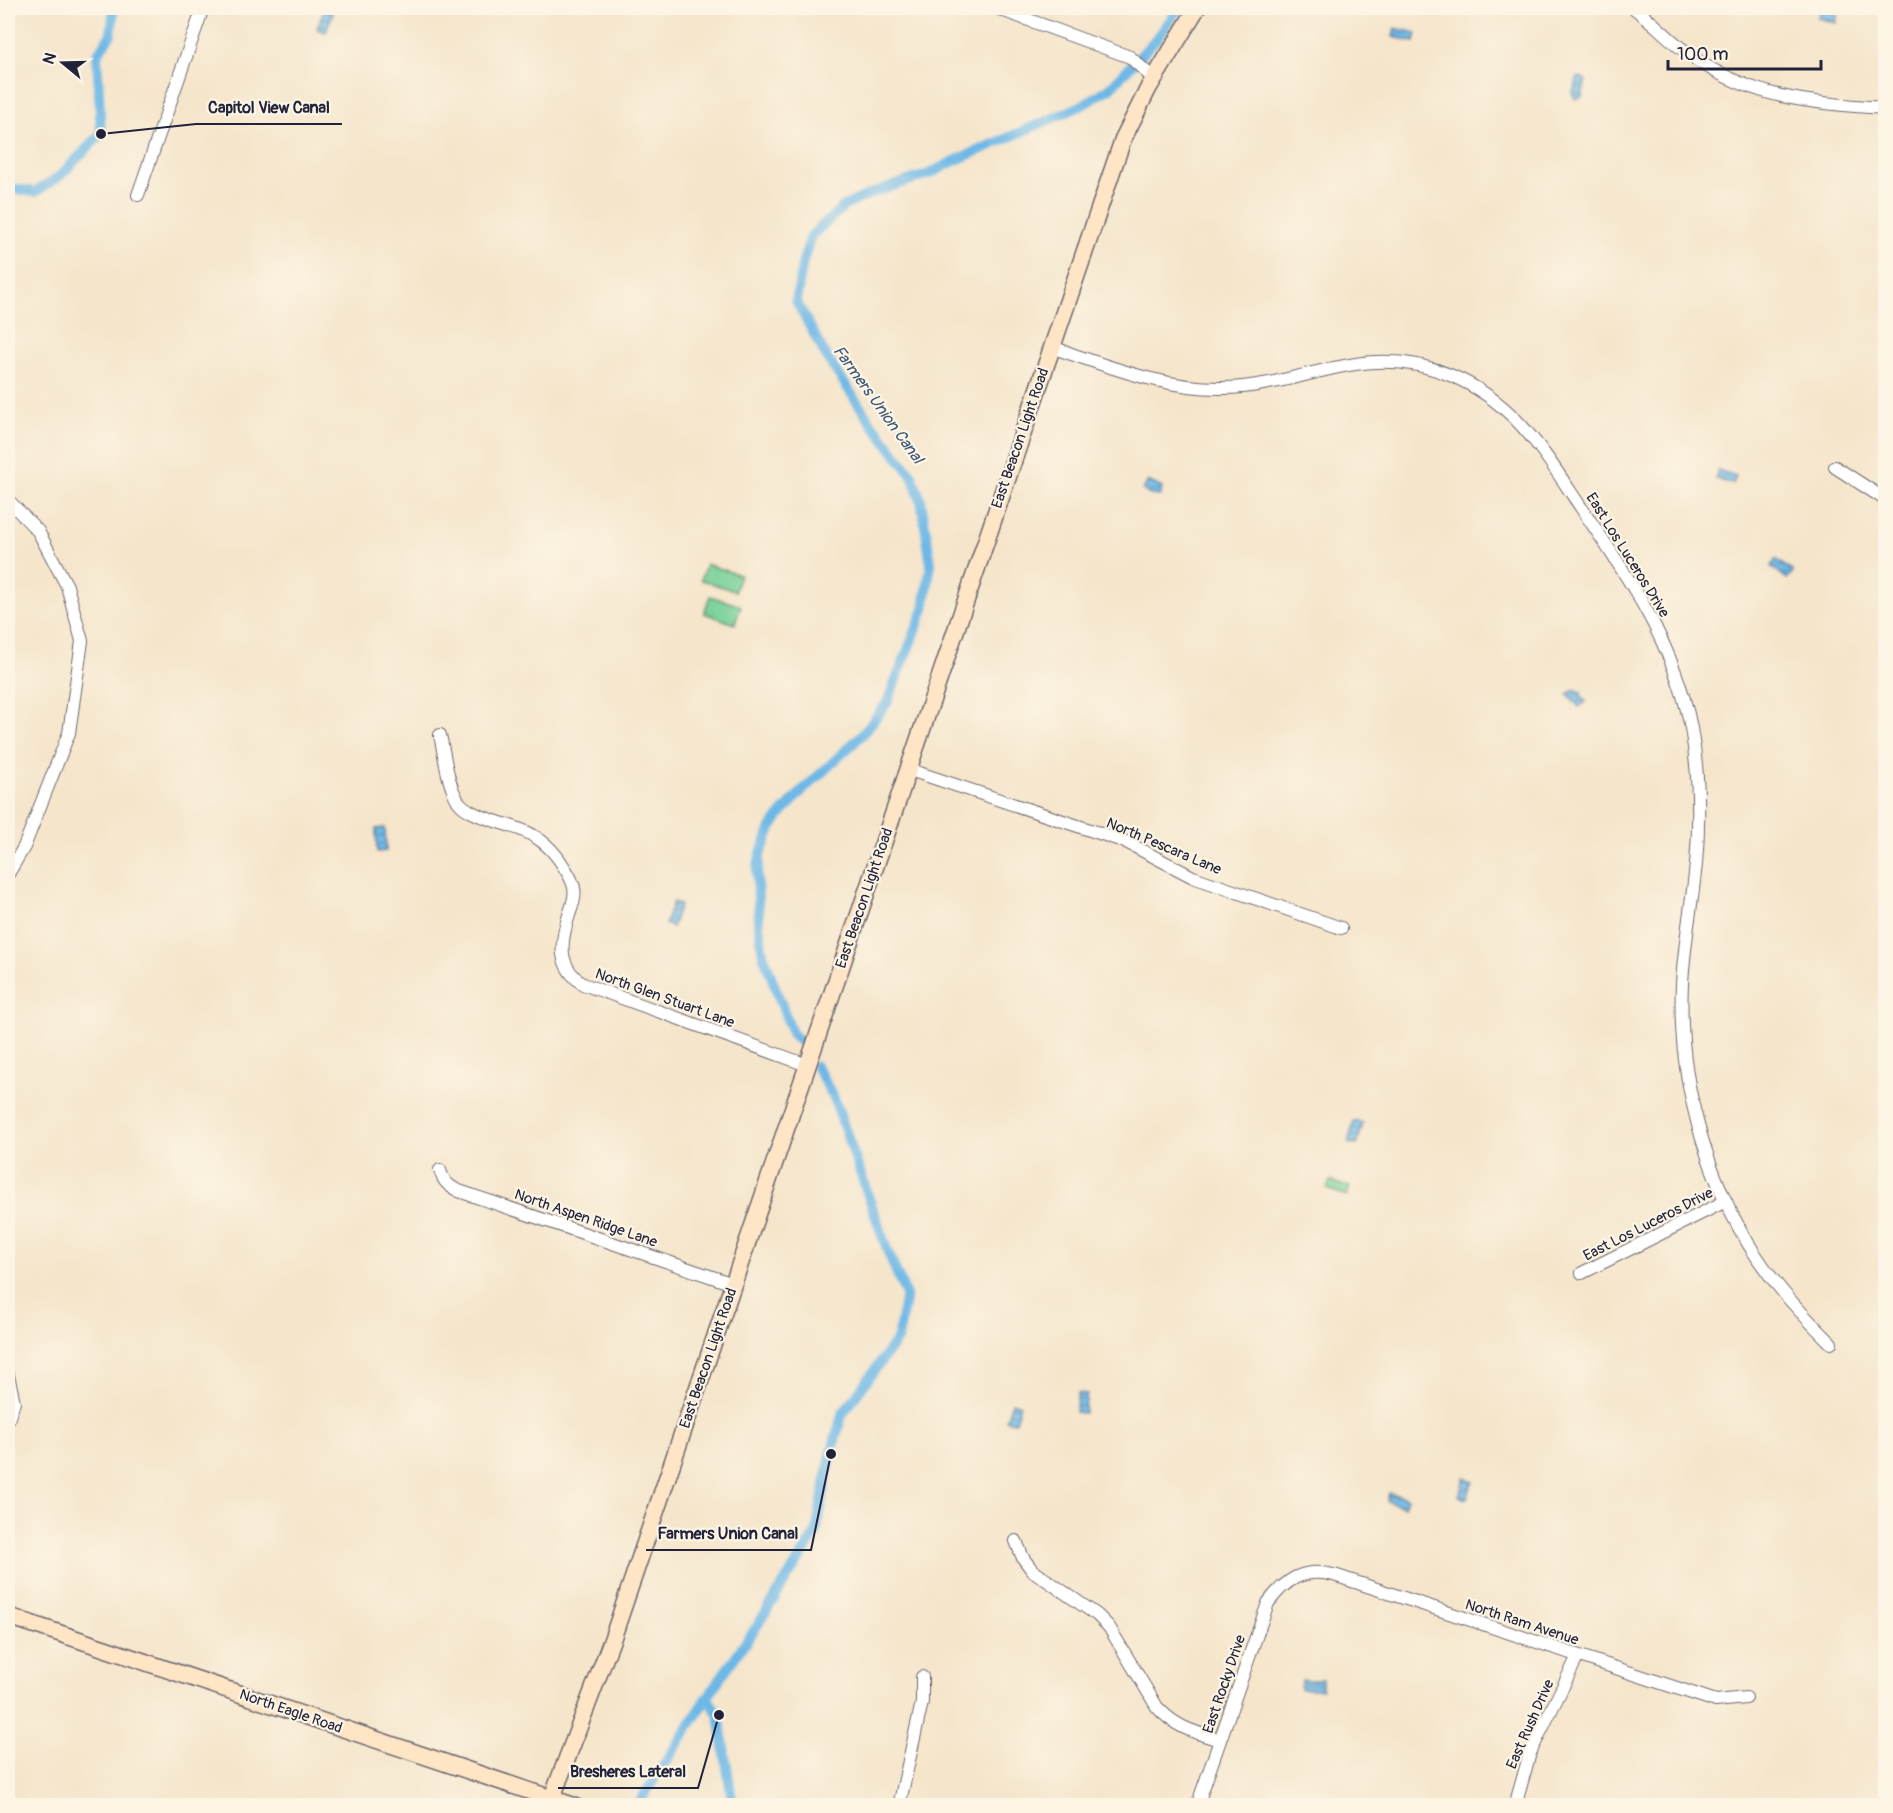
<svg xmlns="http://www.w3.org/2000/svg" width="1893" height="1813" font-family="Pangolin,sans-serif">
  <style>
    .park { fill: #78d198; stroke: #4d7a6a; stroke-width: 1.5 }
    .water { fill: url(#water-rules); stroke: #486d90; stroke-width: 1.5 }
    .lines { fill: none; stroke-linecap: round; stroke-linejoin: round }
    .canal { stroke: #6db8e6; stroke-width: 10 }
    .street-casing { stroke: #6c666d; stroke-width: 14 }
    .secondary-casing { stroke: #6c666d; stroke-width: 19 }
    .street { stroke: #fff; stroke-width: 12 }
    .secondary { stroke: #fde5c5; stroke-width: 16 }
    .labels { text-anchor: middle; stroke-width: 4.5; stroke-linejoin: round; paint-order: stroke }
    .street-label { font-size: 15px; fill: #22223b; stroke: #fcf5e5 }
    .water-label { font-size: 16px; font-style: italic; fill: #3c5677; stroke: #fcf5e5 }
    .leader { fill: none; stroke: #22223b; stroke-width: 2 }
    .callout-dot { fill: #22223b; stroke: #fcf5e5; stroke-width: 2 }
    .callout-label { font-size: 16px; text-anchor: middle; font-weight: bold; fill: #22223b; stroke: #fcf5e5; stroke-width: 4.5; stroke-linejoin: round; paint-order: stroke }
  </style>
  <defs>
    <pattern id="water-rules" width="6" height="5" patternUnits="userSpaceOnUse" patternTransform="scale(1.5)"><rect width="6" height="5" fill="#6db8e6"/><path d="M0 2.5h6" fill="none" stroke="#5995bc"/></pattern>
  </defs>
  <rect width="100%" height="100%" fill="#fcf5e5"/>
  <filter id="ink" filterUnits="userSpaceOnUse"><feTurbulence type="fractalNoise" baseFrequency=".0167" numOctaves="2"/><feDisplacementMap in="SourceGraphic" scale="12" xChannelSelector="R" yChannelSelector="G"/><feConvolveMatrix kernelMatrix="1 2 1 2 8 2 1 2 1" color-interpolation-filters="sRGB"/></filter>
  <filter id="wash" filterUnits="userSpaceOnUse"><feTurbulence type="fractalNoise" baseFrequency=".008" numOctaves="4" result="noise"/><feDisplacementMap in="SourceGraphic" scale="24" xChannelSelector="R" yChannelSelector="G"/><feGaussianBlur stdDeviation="1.35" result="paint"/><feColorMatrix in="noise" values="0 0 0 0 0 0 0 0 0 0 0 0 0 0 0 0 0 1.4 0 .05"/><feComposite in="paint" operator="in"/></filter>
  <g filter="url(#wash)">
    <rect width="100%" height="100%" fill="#f5e5cb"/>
    <path class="park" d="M 706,564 L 740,575 L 735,591 L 701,580 Z
      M 710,596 L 741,606 L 735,624 L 704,613 Z
      M 1330,1181 L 1350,1187 L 1347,1196 L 1327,1189 Z"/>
    <path class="water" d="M 1820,9 L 1838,14 L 1836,23 L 1818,18 Z
      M 324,10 L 333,13 L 326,32 L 317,29 Z
      M 1395,28 L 1417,33 L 1415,42 L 1393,37 Z
      M 1581,77 L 1586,80 L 1582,97 L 1575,99 L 1572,93 L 1576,86 L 1576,79 Z
      M 1718,470 L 1736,476 L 1733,484 L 1715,479 Z
      M 1148,481 L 1162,488 L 1160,496 L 1150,495 L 1143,490 Z
      M 1776,559 L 1793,572 L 1787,579 L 1771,566 Z
      M 1574,689 L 1581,692 L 1581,695 L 1586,702 L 1579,707 L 1568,694 Z
      M 385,828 L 386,851 L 377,852 L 376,829 Z
      M 673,902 L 680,905 L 672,927 L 665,924 Z
      M 1354,1121 L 1363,1123 L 1357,1145 L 1348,1143 Z
      M 1078,1393 L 1087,1394 L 1084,1413 L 1075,1412 Z
      M 1012,1402 L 1020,1405 L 1015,1422 L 1006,1420 Z
      M 1464,1478 L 1473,1481 L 1467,1498 L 1459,1496 Z
      M 1389,1493 L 1407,1498 L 1404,1507 L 1387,1501 Z
      M 1302,1680 L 1322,1680 L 1322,1689 L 1301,1689 Z"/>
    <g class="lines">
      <path class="canal" d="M 8,188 L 35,192 L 60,176 L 101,134 L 97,55 L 111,34 L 114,8
        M 802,1043 L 792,1033 L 763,954 L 759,925 L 757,873 L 760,855 L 771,828 L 782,813 L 802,791 L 862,735 L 887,703 L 924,609 L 931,564 L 921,501 L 912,475 L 872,424 L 827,358 L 796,301 L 803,261 L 811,236 L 844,206 L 875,192 L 929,174 L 952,162 L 1081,106 L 1110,88 L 1157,38 L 1179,8
        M 707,1697 L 719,1715 L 733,1806
        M 637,1806 L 719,1680 L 759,1623 L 816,1533 L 831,1454 L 842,1415 L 898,1338 L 906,1295 L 888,1252 L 834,1098 L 816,1066"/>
    </g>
  </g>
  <g filter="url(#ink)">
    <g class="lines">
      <g class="street-casing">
        <path id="street" d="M 996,8 L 1130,57 L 1154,79
          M 1634,8 C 1655,23 1672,43 1694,58 C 1753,99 1815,104 1886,108
          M 138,195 L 203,8
          M 1051,347 C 1108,366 1166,390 1227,388 C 1308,385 1366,340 1450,375 C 1514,401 1543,451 1580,506 C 1627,575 1675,645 1691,728 C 1699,773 1700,819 1696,864 C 1692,904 1684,944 1682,984 C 1677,1086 1711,1201 1775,1282 C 1792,1304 1811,1323 1831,1343
          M 1835,467 L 1886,500
          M 8,500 L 38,531 L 67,586 L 82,641 L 69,733 L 24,847 L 8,874
          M 440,735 C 445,757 447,782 458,801 C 469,817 507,823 524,831 C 541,838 555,852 564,867 C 568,873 573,881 574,888 C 576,897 572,906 569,915 C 560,943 557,966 583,984 L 807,1065
          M 907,769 L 1126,842 L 1193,877 L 1341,928
          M 440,1170 C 443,1181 448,1186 459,1191 L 733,1284
          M 1582,1273 L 1726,1201
          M 8,1375 L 14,1402 L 8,1420
          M 1016,1541 L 1023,1558 L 1032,1570 L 1097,1615 L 1109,1627 L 1157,1707 C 1176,1728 1194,1732 1220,1740
          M 899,1806 L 922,1702 L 922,1677
          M 1197,1806 L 1268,1603 C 1285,1580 1303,1567 1334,1575 L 1716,1701 L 1746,1698
          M 1515,1806 L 1530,1753 L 1578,1656"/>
      </g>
      <g class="secondary-casing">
        <path id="secondary" d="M 8,1616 L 574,1806
          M 549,1806 L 613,1637 L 1123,139 L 1149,87 L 1197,8"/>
      </g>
      <use href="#street" class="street"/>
      <use href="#secondary" class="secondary"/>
    </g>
  </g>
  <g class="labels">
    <g class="street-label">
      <text transform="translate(1020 438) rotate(-71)" y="5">East Beacon Light Road</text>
      <text transform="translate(1628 555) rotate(58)" y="5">East Los Luceros Drive</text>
      <text transform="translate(1164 846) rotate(23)" y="5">North Pescara Lane</text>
      <text transform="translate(864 898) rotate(-71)" y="5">East Beacon Light Road</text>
      <text transform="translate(665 998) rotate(20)" y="5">North Glen Stuart Lane</text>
      <text transform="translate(586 1218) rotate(19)" y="5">North Aspen Ridge Lane</text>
      <text transform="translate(1648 1224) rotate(-27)" y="5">East Los Luceros Drive</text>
      <text transform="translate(708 1358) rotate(-71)" y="5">East Beacon Light Road</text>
      <text transform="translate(1522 1622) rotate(18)" y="5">North Ram Avenue</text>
      <text transform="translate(1224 1684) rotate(-71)" y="5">East Rocky Drive</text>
      <text transform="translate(291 1711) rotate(19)" y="5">North Eagle Road</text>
      <text transform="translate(1530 1724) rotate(-66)" y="5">East Rush Drive</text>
    </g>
    <g class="water-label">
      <text transform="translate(879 404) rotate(54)" y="6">Farmers Union Canal</text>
    </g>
  </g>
  <path class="leader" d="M101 134L196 124H342M831 1454L811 1550H646M719 1715L698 1788H558"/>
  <g class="callout-dot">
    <circle cx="101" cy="134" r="6"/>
    <circle cx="831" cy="1454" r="6"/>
    <circle cx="719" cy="1715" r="6"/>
  </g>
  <g class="callout-label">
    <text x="269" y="113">Capitol View Canal</text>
    <text x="728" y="1539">Farmers Union Canal</text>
    <text x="628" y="1777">Bresheres Lateral</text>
  </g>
  <rect width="1893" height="1813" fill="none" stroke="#fcf5e5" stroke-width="30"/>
  <g transform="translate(63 63) rotate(289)" stroke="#fcf5e5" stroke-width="4.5" paint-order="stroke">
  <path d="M0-4.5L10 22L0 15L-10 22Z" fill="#22223b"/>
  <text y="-9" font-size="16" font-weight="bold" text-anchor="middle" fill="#22223b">N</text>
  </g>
  <path d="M1668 60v9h153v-9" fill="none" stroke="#22223b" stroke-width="3"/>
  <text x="1677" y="60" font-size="18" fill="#22223b" stroke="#fcf5e5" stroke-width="4.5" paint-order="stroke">100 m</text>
</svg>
